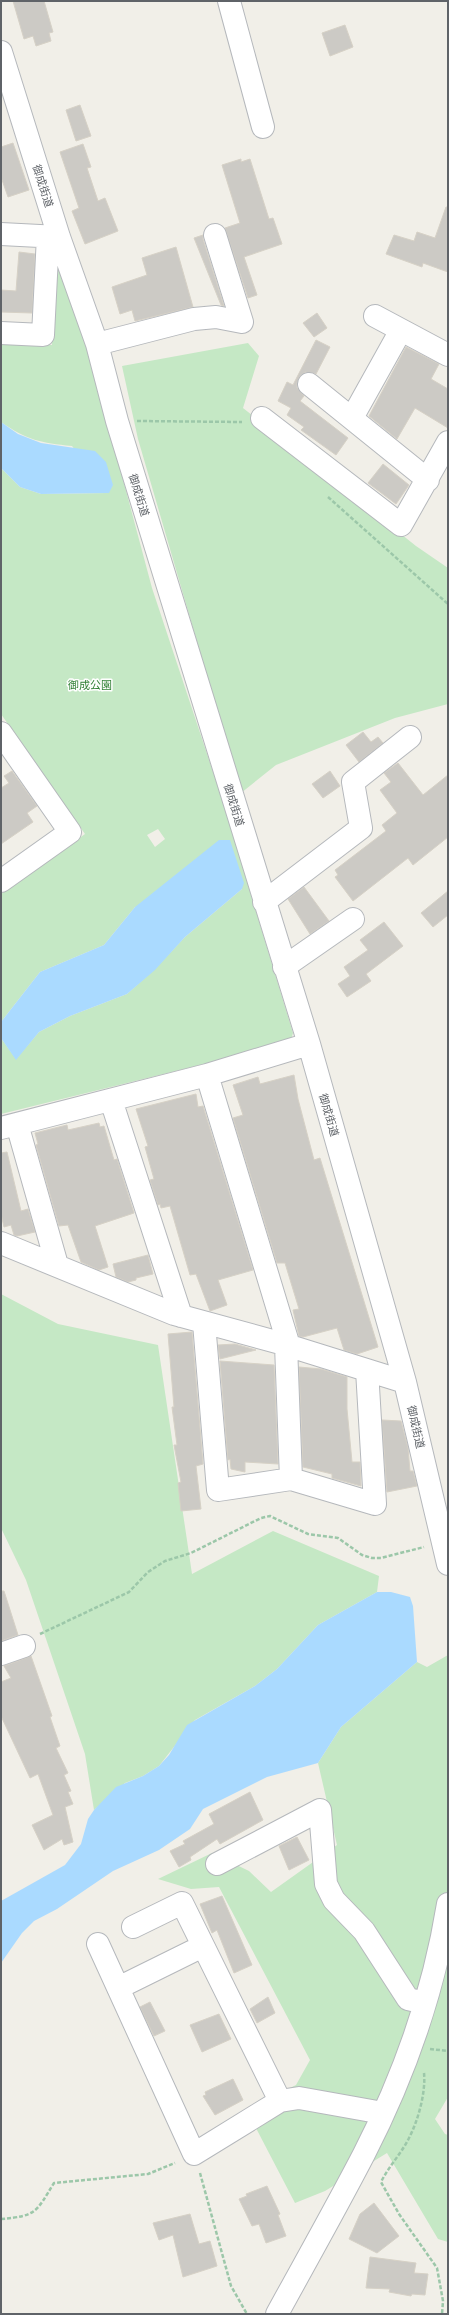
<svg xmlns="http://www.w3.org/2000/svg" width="449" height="2315" font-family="Lato,'Noto Sans JP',sans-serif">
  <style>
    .green { fill: #c5e8c5; fill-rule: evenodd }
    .water { fill: #aadaff }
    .building { fill: #cccac5; stroke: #d6d1c6 }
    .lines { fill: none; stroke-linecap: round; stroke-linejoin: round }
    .minor-casing { stroke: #b5b8bc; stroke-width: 24 }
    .path { stroke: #9cc7a9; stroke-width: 2.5; stroke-dasharray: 4 2; stroke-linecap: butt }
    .minor { stroke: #fff; stroke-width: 22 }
    .labels { text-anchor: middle; stroke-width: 3; stroke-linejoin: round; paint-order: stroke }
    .street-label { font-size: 11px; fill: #5f6368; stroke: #fff }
    .park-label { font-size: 11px; fill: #348238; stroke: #fff }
  </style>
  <rect width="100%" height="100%" fill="#f1efe8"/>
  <path class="green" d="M 56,252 L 86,341 L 152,588 L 221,796 L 293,1033 L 290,1043 L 1,1114 L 1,1038 L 16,1059 L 39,1032 L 70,1016 L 127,994 L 155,969 L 185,937 L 242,889 L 135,907 L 104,945 L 40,972 L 1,1022 L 1,894 L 85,834 L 1,714 L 1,468 L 20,487 L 41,494 L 109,493 L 72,446 C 41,443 27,440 1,422 L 1,343 L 52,345 ZM 158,829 L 165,839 L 155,847 L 147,835 Z
    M 248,343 L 259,356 L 243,408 L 416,546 L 448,568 L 448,704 L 395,718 L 276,765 L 241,793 L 138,439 L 122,366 Z
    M 1,1294 L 58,1324 L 158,1345 L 192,1574 L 273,1531 L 379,1576 L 377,1592 L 318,1625 L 277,1669 L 255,1686 L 195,1720 L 159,1766 L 143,1776 L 125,1783 L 94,1810 L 85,1754 L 26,1580 L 1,1528 Z
    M 448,1655 L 448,2097 L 435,2119 L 445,2134 L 448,2135 L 448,2242 L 438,2239 L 387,2153 L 325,2191 L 295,2203 L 246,2109 L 296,2085 L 310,2060 L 219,1887 L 191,1889 L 158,1879 L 212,1853 L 249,1871 L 271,1892 L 337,1845 L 318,1763 L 341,1727 L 417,1662 L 427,1667 Z"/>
  <path class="water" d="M 1,422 L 18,434 L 41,443 L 95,451 L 106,462 L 113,485 L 109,493 L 41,494 L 20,487 L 1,468 Z
    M 219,840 L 230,840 L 244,883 L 242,889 L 185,937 L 155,970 L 127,994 L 70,1016 L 39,1032 L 16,1060 L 1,1038 L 1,1022 L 40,972 L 104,945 L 135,907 Z
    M 377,1592 L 391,1592 L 410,1597 L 413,1606 L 417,1662 L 341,1727 L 318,1763 L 267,1777 L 203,1809 L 190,1829 L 159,1850 L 113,1871 L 57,1909 L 34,1921 L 22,1933 L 1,1963 L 1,1901 L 65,1865 L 81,1844 L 88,1819 L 94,1810 L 116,1787 L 143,1776 L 159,1766 L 169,1755 L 187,1725 L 255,1686 L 277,1669 L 318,1625 Z"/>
  <path class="building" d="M 13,1 L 44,1 L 53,32 L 49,33 L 51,41 L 36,46 L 33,36 L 24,39 Z
    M 345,25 L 353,47 L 330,56 L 322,33 Z
    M 80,105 L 91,136 L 76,141 L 66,110 Z
    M 13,143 L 29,190 L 8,197 L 1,177 L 1,147 Z
    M 83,144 L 91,167 L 87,168 L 98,201 L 105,198 L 118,231 L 85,244 L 72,211 L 79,208 L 60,152 Z
    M 241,159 L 241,162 L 250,159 L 269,219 L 273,218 L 282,244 L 244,257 L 257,295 L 248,298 L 225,228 L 240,223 L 222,165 Z
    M 446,207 L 448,207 L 448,272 L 423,263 L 422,267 L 386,254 L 394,235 L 414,241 L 417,232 L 435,238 Z
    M 203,235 L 203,239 L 224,306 L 221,305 L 194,238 Z
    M 176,247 L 193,307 L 135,321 L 132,310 L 120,314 L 112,287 L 147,275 L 142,258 Z
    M 19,252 L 35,254 L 32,313 L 1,312 L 1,290 L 16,291 Z
    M 317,313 L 327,328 L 314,337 L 303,323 Z
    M 316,340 L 330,347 L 316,374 L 305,372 L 300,376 L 297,382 L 297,388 L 304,396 L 300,401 L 348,438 L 336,455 L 301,430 L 304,427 L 287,415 L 291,408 L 278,401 L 287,382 L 293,385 Z
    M 406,347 L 439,364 L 431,379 L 448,389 L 448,428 L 415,408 L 397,439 L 369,416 Z
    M 383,464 L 409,485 L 396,504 L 368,483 Z
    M 363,732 L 371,742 L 378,737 L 383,743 L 359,762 L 346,745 Z
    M 398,763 L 423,795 L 448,775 L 448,837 L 413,865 L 408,858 L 353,901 L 335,877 L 338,875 L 335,870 L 386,831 L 382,825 L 397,813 L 380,790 L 391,782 L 384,773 Z
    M 12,771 L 37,806 L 27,813 L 33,822 L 1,844 L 1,788 L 9,783 L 4,776 Z
    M 330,771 L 340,786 L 323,798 L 312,784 Z
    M 304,887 L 329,921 L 310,934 L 288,899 Z
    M 448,891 L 448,915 L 433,927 L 421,913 Z
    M 384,922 L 403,946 L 366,974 L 371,981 L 347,997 L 338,984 L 350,976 L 344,967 L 368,950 L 360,940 Z
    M 294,1075 L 298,1099 L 314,1160 L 320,1158 L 378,1347 L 357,1354 L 344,1350 L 337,1328 L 303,1337 L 299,1336 L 293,1310 L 299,1309 L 285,1263 L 277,1263 L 233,1118 L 243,1115 L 233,1085 L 258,1077 L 260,1084 Z
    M 196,1094 L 198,1107 L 203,1106 L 253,1270 L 218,1280 L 227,1305 L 210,1311 L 196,1274 L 190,1275 L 170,1206 L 161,1208 L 160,1204 L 158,1205 L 150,1180 L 154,1179 L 145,1147 L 148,1146 L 136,1109 Z
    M 99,1123 L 100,1127 L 104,1126 L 114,1160 L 117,1159 L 134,1213 L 95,1226 L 108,1267 L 99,1270 L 81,1262 L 68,1225 L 59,1226 L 36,1145 L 38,1144 L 35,1133 L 67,1125 L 68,1130 Z
    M 7,1152 L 21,1211 L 28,1209 L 35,1232 L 17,1236 L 14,1235 L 11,1225 L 4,1227 L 1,1214 L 1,1153 Z
    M 148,1255 L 153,1274 L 136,1278 L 136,1280 L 128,1282 L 116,1277 L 113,1264 Z
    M 192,1332 L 203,1464 L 196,1466 L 201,1509 L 181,1511 L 178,1483 L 181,1482 L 174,1445 L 177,1445 L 172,1407 L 174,1407 L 168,1334 Z
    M 235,1344 L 256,1350 L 220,1359 L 218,1345 Z
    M 220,1361 L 274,1365 L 278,1464 L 245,1462 L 245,1472 L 231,1469 L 230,1459 L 228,1460 Z
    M 299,1367 L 321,1369 L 347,1377 L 347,1409 L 352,1462 L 360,1462 L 361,1486 L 332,1478 L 332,1474 L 303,1467 Z
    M 382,1420 L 401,1421 L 408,1448 L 410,1471 L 413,1471 L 417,1486 L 387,1492 Z
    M 1,1591 L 4,1591 L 18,1635 L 1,1641 Z
    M 31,1656 L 52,1716 L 50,1717 L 60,1746 L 56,1748 L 68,1773 L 64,1775 L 71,1791 L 68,1792 L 73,1804 L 65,1807 L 73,1842 L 64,1845 L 62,1839 L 44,1850 L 32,1825 L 53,1815 L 38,1774 L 30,1778 L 1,1716 L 1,1682 L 11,1678 L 4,1666 Z
    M 250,1792 L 263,1820 L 220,1844 L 217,1839 L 190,1857 L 191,1860 L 179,1867 L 170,1851 L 185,1844 L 183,1841 L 214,1824 L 209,1814 Z
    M 297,1837 L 309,1860 L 289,1870 L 279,1846 Z
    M 222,1896 L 252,1965 L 234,1973 L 217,1930 L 212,1933 L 200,1904 Z
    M 268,1997 L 275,2013 L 257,2023 L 250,2009 Z
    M 150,2002 L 165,2031 L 154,2036 L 140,2007 Z
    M 219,2014 L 231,2039 L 202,2052 L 190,2025 Z
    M 233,2079 L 243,2100 L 215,2115 L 203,2096 L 206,2095 L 205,2092 Z
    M 267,2186 L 280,2214 L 278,2215 L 286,2236 L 266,2243 L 259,2224 L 252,2226 L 239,2199 L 247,2196 L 246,2194 Z
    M 374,2203 L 399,2236 L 377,2253 L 349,2239 L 360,2214 Z
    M 190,2214 L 199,2244 L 210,2241 L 217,2266 L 183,2277 L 173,2235 L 159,2240 L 153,2223 Z
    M 370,2257 L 416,2263 L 414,2273 L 428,2274 L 425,2295 L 412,2294 L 411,2296 L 389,2292 L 390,2289 L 366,2288 Z"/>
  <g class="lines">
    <g class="minor-casing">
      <path id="minor" d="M 229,1 L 263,127
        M 1,52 L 59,237 L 97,344 L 117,421 L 309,1044 L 405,1382 L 448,1564
        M 1,234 L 59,237
        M 375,316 L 448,355
        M 1,333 L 43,335 L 48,236
        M 97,344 L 194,319 L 216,317 L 242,322 L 215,235
        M 309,384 L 428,480
        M 262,418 L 401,525 L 448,442
        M 352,418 L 401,330
        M 1,733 L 70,832 L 1,881
        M 264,902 L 361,828 L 353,782 L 410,737
        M 284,967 L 353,919
        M 207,1075 L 289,1346
        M 111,1100 L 181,1316
        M 17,1124 L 57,1265
        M 1,1128 L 207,1075 L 309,1044
        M 1,1243 L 174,1314 L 280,1343 L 405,1382
        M 204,1323 L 218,1490 L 291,1479 L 375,1504 L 367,1370
        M 286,1345 L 291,1479
        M 1,1654 L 24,1646
        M 217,1864 L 320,1810 L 326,1884 L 334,1900 L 364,1931 L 408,1999 L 425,2003
        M 133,1927 L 182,1903 L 280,2101
        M 98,1944 L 194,2154 L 280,2101 L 299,2098 L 383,2113
        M 118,1988 L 203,1946
        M 277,2314 C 306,2261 336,2208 364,2154 C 404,2076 434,1991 448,1904"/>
    </g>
    <path class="path" d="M 137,421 L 242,422
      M 328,497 L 448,604
      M 40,1634 L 129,1592 L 148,1572 L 165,1561 L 191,1553 L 261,1518 L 270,1516 L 308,1534 L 338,1538 L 362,1555 L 372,1558 L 381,1558 L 424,1547
      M 430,2049 L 448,2051
      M 424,2073 C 426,2092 418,2121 409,2138 C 401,2154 389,2166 381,2182 L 399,2214 L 437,2268 L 443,2301 L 442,2314
      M 200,2173 L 231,2286 L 247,2314
      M 1,2219 C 37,2216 36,2212 54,2183 L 148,2174 L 175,2163"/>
    <use href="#minor" class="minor"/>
  </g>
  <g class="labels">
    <g class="street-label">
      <text transform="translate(43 186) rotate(72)" y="4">御成街道</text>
      <text transform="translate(139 495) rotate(73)" y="4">御成街道</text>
      <text transform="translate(234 805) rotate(73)" y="4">御成街道</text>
      <text transform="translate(329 1115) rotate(74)" y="4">御成街道</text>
      <text transform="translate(416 1427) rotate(77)" y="4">御成街道</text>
    </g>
    <g class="park-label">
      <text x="90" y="689">御成公園</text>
    </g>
  </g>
  <rect width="449" height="2315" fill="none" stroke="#5f6368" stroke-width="4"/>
</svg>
